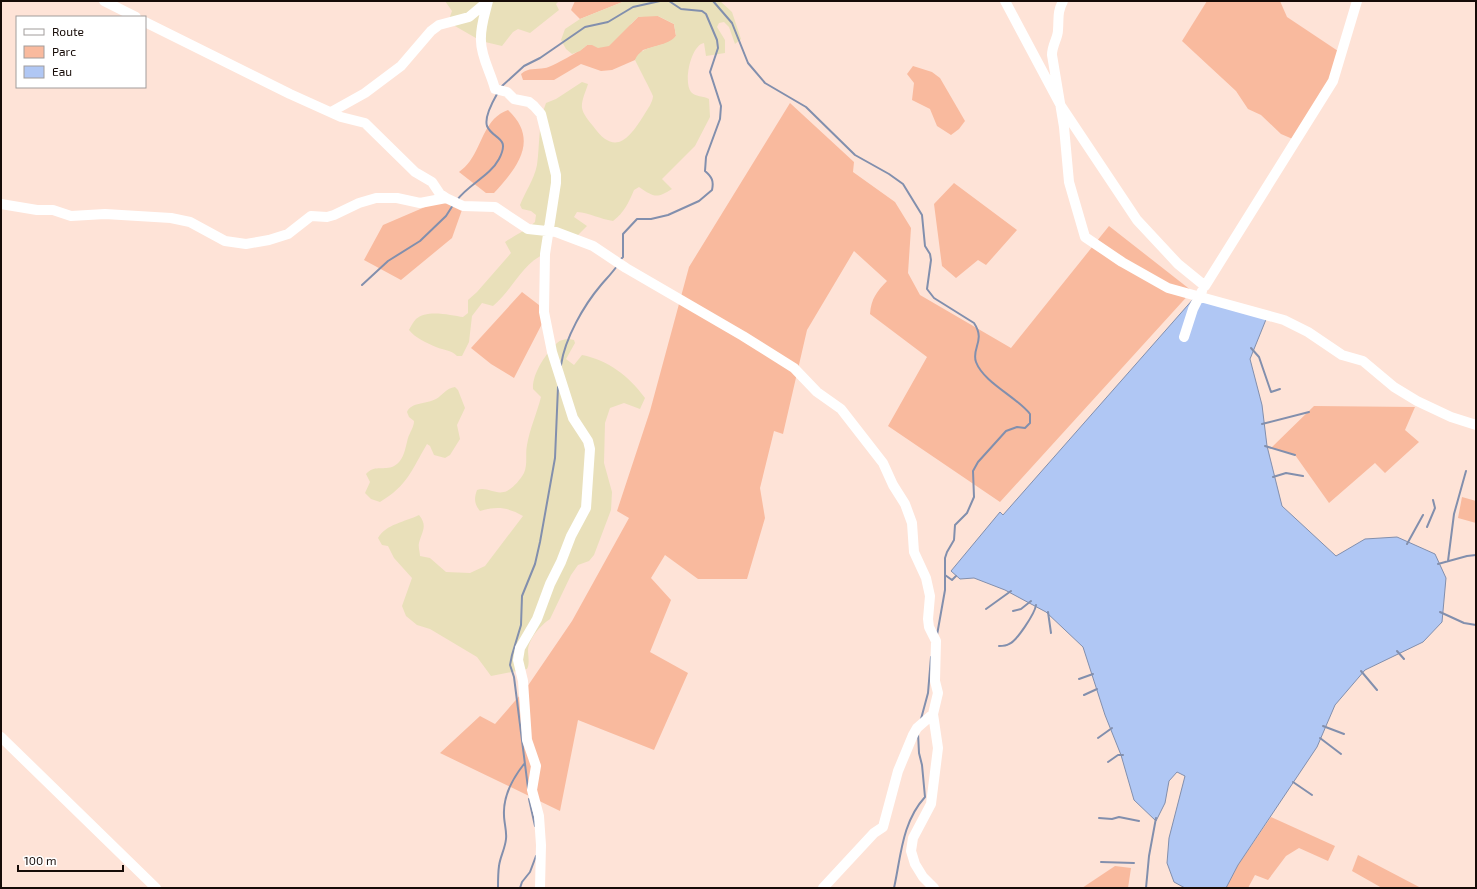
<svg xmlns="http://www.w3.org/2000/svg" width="1477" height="889" font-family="'Exo 2',sans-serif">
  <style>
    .green { fill: #f9ba9e }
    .sand { fill: #e9e0ba }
    .water { fill: #b0c7f4; stroke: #828fad }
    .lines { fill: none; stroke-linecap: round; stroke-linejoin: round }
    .stream { stroke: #828fad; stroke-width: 2 }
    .minor { stroke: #fff; stroke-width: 10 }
  </style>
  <rect width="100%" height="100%" fill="#fee3d7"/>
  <path class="green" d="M 575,1 L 625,1 L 580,19 L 571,10 Z
    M 1207,1 L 1280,1 L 1287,17 L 1341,53 L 1333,81 L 1295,140 L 1281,134 L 1261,115 L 1248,109 L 1236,91 L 1182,41 Z
    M 648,15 L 658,16 L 674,24 L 676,36 L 671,42 L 643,50 L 635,60 L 612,70 L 601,71 L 581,64 L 554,80 L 523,80 L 521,74 C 529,67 535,70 545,68 C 552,67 582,50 587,45 L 592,45 L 631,24 L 638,17 Z
    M 913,66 L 932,72 L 940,78 L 965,121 L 959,129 L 951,135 L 937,126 L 930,109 L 912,100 L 914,83 L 907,74 Z
    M 790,103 L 854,162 L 853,172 L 895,202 L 911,228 L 908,273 L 920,295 L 1011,348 L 1109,226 L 1192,291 L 1000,502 L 888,426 L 927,357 L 870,314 C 871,299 877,291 887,281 L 854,251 L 807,330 L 783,434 L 774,431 L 760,488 L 765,518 L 747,579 L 698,579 L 665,555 L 651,578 L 671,600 L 650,652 L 688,673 L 654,750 L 578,720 L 560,811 L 440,753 L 480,716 L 495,724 L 527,687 L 572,621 L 629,518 L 617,511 L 650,411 L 689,267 Z
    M 508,110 C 540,140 517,168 494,193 L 486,193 L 459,172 C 463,169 467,165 470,161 C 483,143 485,118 508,110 Z
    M 954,183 L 1017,230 L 986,265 L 978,260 L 956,278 L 942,266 L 934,204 Z
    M 446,198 L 463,207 L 452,238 L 401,280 L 364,260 L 383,225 Z
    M 522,292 L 539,305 L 545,318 L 514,378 L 491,364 L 471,348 Z
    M 1314,406 L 1415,407 L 1405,430 L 1419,442 L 1385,473 L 1375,463 L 1329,503 L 1295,455 L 1271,448 Z
    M 1462,497 L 1476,501 L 1476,523 L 1458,518 Z
    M 1271,817 L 1335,846 L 1328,861 L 1299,848 L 1286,856 L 1268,880 L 1255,875 L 1248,888 L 1226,888 L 1238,865 Z
    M 1358,855 L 1421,888 L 1382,888 L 1352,871 Z
    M 1115,866 L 1131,868 L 1128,888 L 1082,888 Z"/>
  <path class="sand" d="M 445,1 L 559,1 L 556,4 L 559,10 L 530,33 L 518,29 L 513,32 L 502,46 L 481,41 L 448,22 L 452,11 Z
    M 625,1 L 720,1 L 732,12 L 741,39 L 735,44 L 729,27 L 724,22 L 719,23 L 717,27 L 725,40 L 725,53 L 706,56 L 704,43 C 691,45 683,82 691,92 C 695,97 704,96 709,99 L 710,117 L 695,146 L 662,179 L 672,189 C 656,199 654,197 639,187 L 634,190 C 629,202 624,213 613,221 C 600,219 590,213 577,212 L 574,217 L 587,226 L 575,238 L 548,232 L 545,254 C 522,263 512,291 493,306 L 482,303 L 472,316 L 469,342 L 462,356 L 457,356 C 450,349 445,351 436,347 C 427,343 415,338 409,330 C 411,326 413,322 416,319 C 426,309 451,315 463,317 L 468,313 L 468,300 L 477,292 L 511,253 L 505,242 C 515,235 526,231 535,222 L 536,215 L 531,211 L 522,209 L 520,205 C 525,192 534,180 537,165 C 540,144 538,123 546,103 L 556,99 L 582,82 L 588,84 C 586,91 581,101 582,108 C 583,114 589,121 593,126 C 615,157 629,139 644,115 C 647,110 653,102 653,96 C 652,93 638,66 635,60 C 642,43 665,49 676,36 L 674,24 L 658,16 L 638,17 L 609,46 L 598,48 L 592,45 L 587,45 L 580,51 L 572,54 L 566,49 L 561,40 L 565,29 L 580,19 Z
    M 569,339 L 574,340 L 575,343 L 566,359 L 574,365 L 582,355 C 608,360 629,376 645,398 L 640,409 L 624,403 L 610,408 L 605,423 L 604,463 L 612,492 L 611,510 L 594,555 L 589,561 L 578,565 L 571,575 L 550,619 C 541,625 529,638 528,650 C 528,656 530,663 527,669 L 491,676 L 477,657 L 430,629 L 417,625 L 406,616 L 402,606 L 412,578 L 394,558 L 388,546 L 382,545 L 378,538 C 386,524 405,522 419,515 C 428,526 422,531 419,543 C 418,547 420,552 420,556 L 430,558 L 446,572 L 470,573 L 485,566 L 523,516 C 508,507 496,506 480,511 C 474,504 474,498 477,490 C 487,486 496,496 507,491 C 514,487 520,480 524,473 C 528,464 525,454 527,445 C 530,428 537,413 541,397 L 533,389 C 532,374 546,353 557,343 C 560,340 565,339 569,339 Z
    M 455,387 L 458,390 L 465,408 L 457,425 L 460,439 L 450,455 L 445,458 L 434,455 L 430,446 L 427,444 C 411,471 408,485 380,502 L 371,499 L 365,493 L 370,482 L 366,474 C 374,465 382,470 392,467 C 404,462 405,449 408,438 C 410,432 414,427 414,421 L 409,417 L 407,412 C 411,402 427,404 436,399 C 443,395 446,388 455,387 Z"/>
  <path class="water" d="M 1195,297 L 1267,317 L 1250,359 L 1262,405 L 1267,446 L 1282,506 L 1336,556 L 1365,539 L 1397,537 L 1435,554 L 1446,578 L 1442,622 L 1423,642 L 1365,670 L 1335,705 L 1317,747 L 1238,865 L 1226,888 L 1185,888 L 1174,882 L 1167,863 L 1169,838 L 1185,776 L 1177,772 L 1169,781 L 1165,803 L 1156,821 L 1134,800 L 1121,755 L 1105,715 L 1083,647 L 1046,612 L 1005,590 L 974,578 L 960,579 L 951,571 L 1000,512 L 1003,515 Z"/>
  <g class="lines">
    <path class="stream" d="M 713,1 L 732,23 L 748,63 L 765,83 L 806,107 L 855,155 L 889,174 L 903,184 L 922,215 L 925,246 L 930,254 L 931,260 L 927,289 L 934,298 L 974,323 C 986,341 971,348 976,362 C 984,383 1017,397 1030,414 L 1030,423 L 1025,428 L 1017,427 L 1006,431 L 978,462 L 973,471 L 974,497 L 967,513 L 955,525 L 954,540 L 947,552 L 945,558 L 945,590 L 937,635
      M 502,86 L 524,66 L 540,58 L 585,27 L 608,22 L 633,7 L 660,1
      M 457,200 C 469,184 490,176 499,159 C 511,136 493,140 487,126 C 484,117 493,101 497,94
      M 620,260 L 623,257 L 623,234 L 637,219 L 651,219 L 668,215 L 699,201 L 712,190 C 714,181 712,177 705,171 L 706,157 L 720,119 L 721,106 L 710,72 L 718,48 L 717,40 L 706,14 L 702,11 L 681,9 L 669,1
      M 362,285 L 388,261 L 420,241 L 446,216 L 453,205
      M 1251,348 L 1259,357 L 1271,392 L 1280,389
      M 561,365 C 565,338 584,305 601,285 C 607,278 612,273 617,266
      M 1262,424 L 1309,412
      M 1265,446 L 1295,455
      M 1273,477 L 1286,473 L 1303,476
      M 1427,527 L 1435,508 L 1433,500
      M 1407,544 L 1423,515
      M 1448,561 L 1454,514 L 1466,471
      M 1438,564 L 1467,556 L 1476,555
      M 945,575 L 952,580 L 956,576
      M 986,609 L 1011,591
      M 1013,611 L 1021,609 L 1031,601
      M 1048,612 L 1051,633
      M 1440,612 L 1464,623 L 1476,625
      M 999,646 C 1002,646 1006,646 1009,644 C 1017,641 1035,613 1036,605
      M 1397,651 L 1404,659
      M 1361,671 L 1377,690
      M 1079,679 L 1093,674
      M 1084,695 L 1097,689
      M 921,719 L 928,693 L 931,657
      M 1323,726 L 1344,734
      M 1098,738 L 1112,728
      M 1320,738 L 1341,754
      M 1108,762 L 1118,755 L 1123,755
      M 1293,782 L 1312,795
      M 528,788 L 514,677 L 510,665 L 512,655 L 521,625 L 522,596 L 535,564 L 540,542 L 555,458 L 558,387
      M 529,799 L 535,826
      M 1099,818 L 1112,819 L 1119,817 L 1139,821
      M 1101,862 L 1134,863
      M 498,888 C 498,881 498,873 499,866 C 500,857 505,849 506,839 C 507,831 504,823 504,815 C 503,796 513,778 524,764
      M 520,888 L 522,882 L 530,872 L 536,856
      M 894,888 C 901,856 902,822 925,797 L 922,765 L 919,753 L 918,733
      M 1146,888 L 1149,856 L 1156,818"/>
    <path class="minor" d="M 104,1 L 136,17
      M 488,1 C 485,14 480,27 481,41 C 481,57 491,73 495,89 L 507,92 L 514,99 L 529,102 L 534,106 L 541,114 L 547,138 L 556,175 L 556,183 L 545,254 L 544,312 L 552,352 L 573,418 L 588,441 L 590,449 L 586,508 L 571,536 L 561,562 L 550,584 L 537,619 L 520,648 L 518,660 L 523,681 L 527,740 L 536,766 L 532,790 L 539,816 L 541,845 L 540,888
      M 1005,1 L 1061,106 L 1137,220 L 1178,264 L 1205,286 L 1333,81 L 1357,1
      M 1063,1 C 1057,13 1059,17 1058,30 C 1058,38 1052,45 1052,55 L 1064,127 L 1069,182 L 1085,237 L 1122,262 L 1168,288 L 1284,320 L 1308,332 L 1342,355 L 1363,361 L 1394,387 L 1417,401 L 1451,417 L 1476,425
      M 145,22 L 290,94 L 341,117 L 365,123 L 415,172 L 432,182 L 440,194 L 446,198 L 463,206 L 495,207 L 528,229 L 556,232 L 593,246 L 626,268 L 743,336 L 794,368 L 817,392 L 841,409 L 883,463 L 893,485 L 905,504 L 912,523 L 914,552 L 926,578 L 930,596 L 928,619 L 929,627 L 936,641 L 935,681 L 938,693 L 933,714 L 938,748 L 931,804 L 913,838 L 911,851 L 915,864 L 923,877 L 934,888
      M 331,112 L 365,93 L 401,66 L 431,31 L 439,25 L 469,17 L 487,2
      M 1,204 L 37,210 L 53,210 L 71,216 L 105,214 L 171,218 L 190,222 L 225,241 L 246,244 L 269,240 L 288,234 L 311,216 L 327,217 L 334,215 L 359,203 L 376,198 L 397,198 L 420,203 L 446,198
      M 1184,337 L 1193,309 L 1202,291
      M 1,737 L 156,888
      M 823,888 L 874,833 L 883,827 L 898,771 L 913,735 L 917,728 L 933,714"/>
  </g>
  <rect width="1477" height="889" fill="none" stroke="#160b07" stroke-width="4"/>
  <rect x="16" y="16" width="130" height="72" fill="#ffffff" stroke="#a29d9c"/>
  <rect x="24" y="29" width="20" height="6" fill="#ffffff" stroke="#a29d9c"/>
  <text x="52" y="36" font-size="12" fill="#160b07">Route</text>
  <rect x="24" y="46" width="20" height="12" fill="#f9ba9e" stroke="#a29d9c"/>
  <text x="52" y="56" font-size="12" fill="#160b07">Parc</text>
  <rect x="24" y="66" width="20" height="12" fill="#b0c7f4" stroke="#a29d9c"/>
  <text x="52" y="76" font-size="12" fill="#160b07">Eau</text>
  <path d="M18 865v6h105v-6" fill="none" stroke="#160b07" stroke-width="2"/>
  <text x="24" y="865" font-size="12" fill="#160b07" stroke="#ffffff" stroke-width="3" paint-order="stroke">100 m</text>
</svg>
